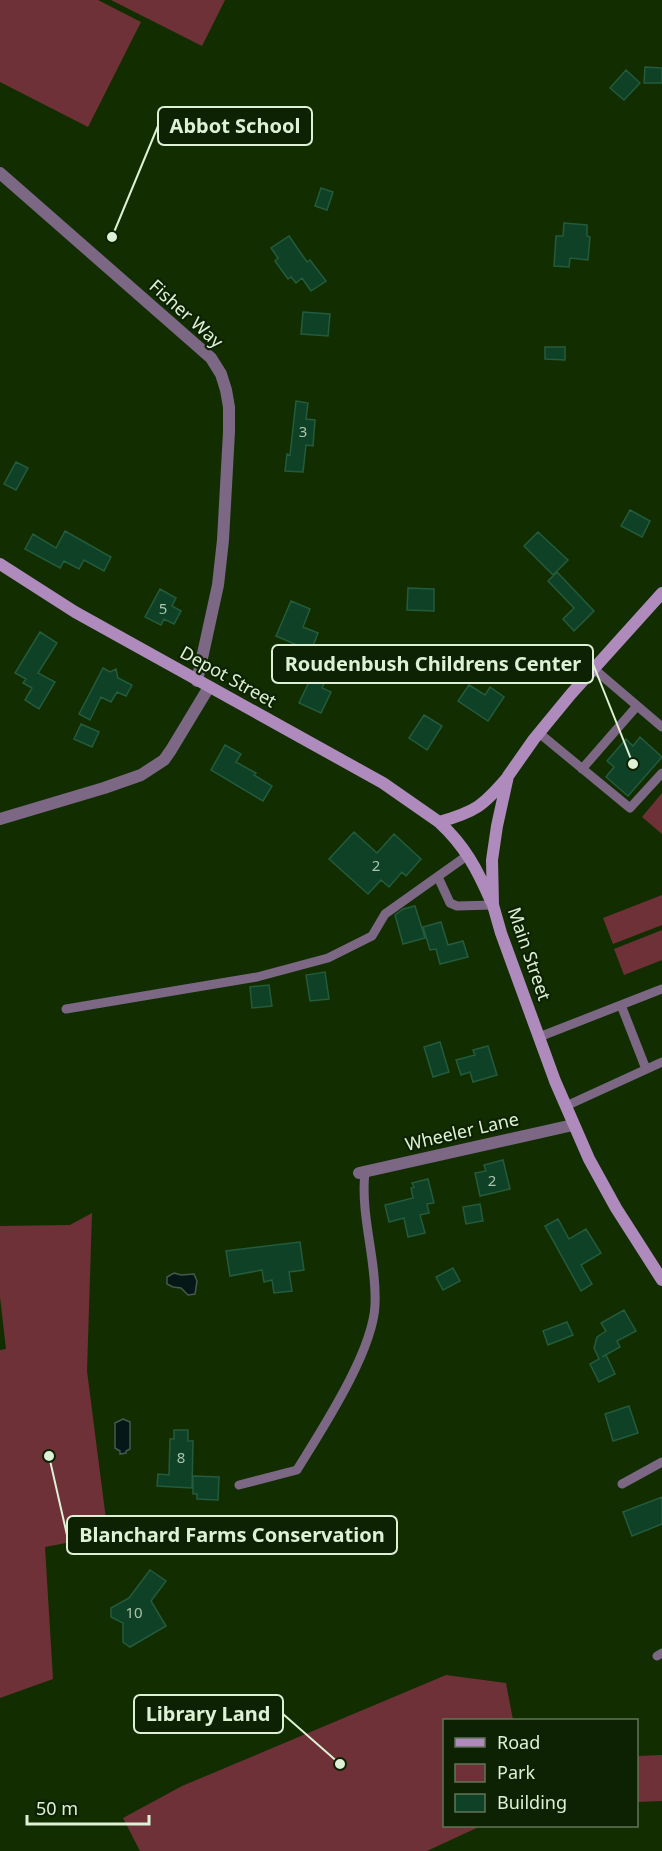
<svg xmlns="http://www.w3.org/2000/svg" width="662" height="1851" font-family="'Noto Sans',sans-serif">
  <style>
    .green { fill: #6e3137 }
    .water { fill: #061717; stroke: #475850; stroke-width: 1.5 }
    .building { fill: #0f4127; stroke: #245b3c; stroke-width: 1.5 }
    .lines { fill: none; stroke-linecap: round; stroke-linejoin: round }
    .service { stroke: #7c6785; stroke-width: 9 }
    .minor { stroke: #7c6785; stroke-width: 12 }
    .secondary { stroke: #ae8bbc; stroke-width: 12 }
    .labels { text-anchor: middle; stroke-width: 4.5; stroke-linejoin: round; paint-order: stroke }
    .number-label { font-size: 15px; fill: #aac4aa }
    .street-label { font-size: 18px; fill: #def0d6; stroke: #0d2202 }
    .leader { fill: none; stroke: #def0d6; stroke-width: 2 }
    .callout-dot { fill: #def0d6; stroke: #0d2202; stroke-width: 2 }
    .callout { fill: #0d2202; stroke: #def0d6; stroke-width: 2 }
    .callout-label { font-size: 20px; text-anchor: middle; font-weight: bold; fill: #def0d6 }
  </style>
  <rect width="100%" height="100%" fill="#122e00"/>
  <path class="green" d="M 0,0 L 98,0 L 141,22 L 88,127 L 0,82 Z
    M 111,0 L 225,0 L 202,46 Z
    M 662,793 L 662,834 L 642,817 Z
    M 662,895 L 662,925 L 613,944 L 603,918 Z
    M 662,930 L 662,960 L 624,975 L 614,949 Z
    M 92,1213 L 87,1371 L 108,1535 L 45,1547 L 53,1679 L 0,1698 L 0,1350 L 6,1349 L 0,1297 L 0,1226 L 70,1225 Z
    M 446,1675 L 506,1683 L 513,1720 L 444,1720 L 444,1826 L 481,1826 L 427,1851 L 140,1851 L 123,1818 L 182,1786 Z
    M 662,1755 L 662,1801 L 637,1802 L 637,1756 Z"/>
  <path class="water" d="M 174,1273 L 181,1275 L 194,1274 L 197,1281 L 195,1294 L 188,1295 L 181,1288 L 173,1287 L 167,1284 L 167,1277 Z
    M 123,1419 L 130,1422 L 130,1449 L 126,1451 L 126,1453 L 120,1454 L 120,1451 L 115,1448 L 115,1423 Z"/>
  <path class="building" d="M 645,67 L 662,68 L 662,83 L 644,83 Z
    M 626,70 L 640,83 L 624,100 L 610,88 Z
    M 321,188 L 333,192 L 327,210 L 315,206 Z
    M 564,223 L 587,225 L 587,236 L 590,237 L 588,260 L 570,258 L 569,267 L 554,266 L 556,236 L 563,236 Z
    M 289,236 L 307,262 L 310,260 L 326,281 L 311,291 L 302,278 L 296,283 L 291,277 L 288,279 L 275,261 L 278,258 L 271,248 Z
    M 303,312 L 330,314 L 328,336 L 301,334 Z
    M 545,347 L 565,347 L 565,360 L 545,359 Z
    M 296,401 L 308,403 L 306,419 L 315,420 L 313,446 L 306,445 L 303,472 L 285,471 L 287,454 L 290,455 Z
    M 16,462 L 28,468 L 16,490 L 4,484 Z
    M 630,510 L 650,521 L 642,537 L 621,526 Z
    M 65,531 L 111,557 L 104,571 L 84,560 L 79,569 L 64,561 L 60,568 L 25,549 L 33,534 L 56,548 Z
    M 538,532 L 568,560 L 553,575 L 524,546 Z
    M 557,572 L 594,611 L 574,631 L 563,619 L 574,608 L 548,581 Z
    M 408,588 L 434,589 L 434,611 L 407,610 Z
    M 160,589 L 176,598 L 172,606 L 181,611 L 174,624 L 164,619 L 161,625 L 145,617 Z
    M 291,601 L 310,609 L 303,627 L 318,633 L 311,651 L 276,636 Z
    M 40,632 L 57,643 L 38,673 L 55,682 L 39,709 L 25,700 L 32,688 L 23,683 L 26,679 L 15,673 Z
    M 319,661 L 332,667 L 322,688 L 331,692 L 321,713 L 299,703 Z
    M 103,668 L 110,672 L 116,669 L 118,678 L 132,685 L 126,696 L 117,692 L 111,702 L 101,697 L 90,720 L 79,714 Z
    M 469,685 L 485,695 L 490,687 L 504,697 L 488,721 L 458,701 Z
    M 424,715 L 442,726 L 427,750 L 409,738 Z
    M 81,724 L 99,732 L 92,747 L 74,739 Z
    M 640,737 L 662,757 L 628,796 L 606,777 L 614,767 L 607,761 L 626,739 L 633,746 Z
    M 225,745 L 241,754 L 236,762 L 256,773 L 254,775 L 272,786 L 263,801 L 211,770 Z
    M 354,832 L 377,853 L 394,834 L 421,859 L 406,876 L 402,872 L 389,887 L 381,880 L 368,894 L 329,859 Z
    M 415,906 L 425,938 L 403,944 L 395,915 L 403,909 Z
    M 441,922 L 448,945 L 463,941 L 468,957 L 440,964 L 436,949 L 430,950 L 423,927 Z
    M 325,972 L 329,999 L 310,1001 L 306,975 Z
    M 269,985 L 272,1006 L 252,1008 L 250,987 Z
    M 440,1042 L 449,1072 L 433,1077 L 424,1047 Z
    M 488,1046 L 497,1075 L 473,1082 L 470,1072 L 461,1075 L 456,1060 L 475,1055 L 473,1050 Z
    M 503,1160 L 510,1189 L 480,1196 L 475,1173 L 486,1171 L 484,1165 Z
    M 428,1179 L 434,1203 L 427,1204 L 429,1213 L 420,1215 L 425,1233 L 408,1237 L 404,1218 L 389,1222 L 385,1205 L 413,1198 L 411,1188 L 414,1187 L 412,1183 Z
    M 480,1204 L 483,1221 L 466,1224 L 463,1207 Z
    M 558,1219 L 569,1239 L 586,1229 L 601,1253 L 581,1265 L 592,1284 L 581,1291 L 545,1226 Z
    M 300,1242 L 304,1270 L 289,1272 L 292,1291 L 274,1293 L 272,1280 L 264,1282 L 262,1270 L 230,1276 L 226,1251 Z
    M 453,1268 L 460,1281 L 443,1290 L 436,1277 Z
    M 624,1310 L 636,1331 L 617,1341 L 620,1347 L 602,1357 L 606,1355 L 615,1374 L 599,1382 L 590,1364 L 599,1359 L 594,1348 L 597,1337 L 606,1331 L 601,1323 Z
    M 567,1322 L 573,1335 L 548,1345 L 543,1331 Z
    M 629,1406 L 638,1433 L 613,1441 L 605,1414 Z
    M 174,1430 L 188,1430 L 188,1441 L 193,1441 L 192,1488 L 157,1486 L 158,1474 L 169,1475 L 170,1439 L 174,1439 Z
    M 193,1476 L 219,1477 L 218,1500 L 197,1499 L 197,1494 L 193,1494 Z
    M 662,1497 L 662,1524 L 632,1536 L 623,1512 Z
    M 150,1570 L 166,1581 L 151,1601 L 166,1626 L 130,1647 L 123,1642 L 123,1623 L 111,1617 L 111,1608 L 129,1598 Z"/>
  <g class="lines">
    <path class="service" d="M 594,669 L 662,727
      M 539,733 L 630,808 L 662,773
      M 582,769 L 637,706
      M 438,877 L 450,903 L 457,906 L 493,905
      M 621,1005 L 646,1069
      M 66,1009 L 257,977 L 328,958 L 372,936 L 385,914 L 468,855
      M 539,1037 L 662,989
      M 566,1106 L 662,1062
      M 622,1484 L 662,1462
      M 239,1485 L 297,1470 C 322,1429 373,1352 375,1305 C 377,1260 360,1216 365,1172
      M 657,1656 L 662,1653"/>
    <path class="minor" d="M 0,173 L 211,358 L 221,374 L 226,390 L 229,407 L 229,432 L 223,540 L 218,585 L 197,681
      M 0,819 L 104,788 L 141,775 L 164,760 L 171,750 L 209,687
      M 359,1173 L 573,1125"/>
    <path class="secondary" d="M 0,564 L 75,612 L 383,783 L 439,822 C 475,812 483,806 507,778
      M 662,593 L 571,694 L 534,739 L 508,776 L 497,826 L 492,860 L 493,905 L 501,933 L 555,1081 L 589,1159 L 616,1208 L 662,1280
      M 439,822 C 465,846 477,869 491,901"/>
  </g>
  <g class="labels">
    <g class="number-label">
      <text x="303" y="437">3</text>
      <text x="163" y="614">5</text>
      <text x="376" y="871">2</text>
      <text x="492" y="1186">2</text>
      <text x="181" y="1463">8</text>
      <text x="134" y="1618">10</text>
    </g>
    <g class="street-label">
      <text transform="translate(186 314) rotate(42)" y="6">Fisher Way</text>
      <text transform="translate(228 677) rotate(29)" y="6">Depot Street</text>
      <text transform="translate(529 954) rotate(71)" y="6">Main Street</text>
      <text transform="translate(462 1132) rotate(-13)" y="6">Wheeler Lane</text>
    </g>
  </g>
  <path class="leader" d="M112 237L158 126M633 764L593 664M49 1456L67 1535M340 1764L283 1714"/>
  <g class="callout-dot">
    <circle cx="112" cy="237" r="6"/>
    <circle cx="633" cy="764" r="6"/>
    <circle cx="49" cy="1456" r="6"/>
    <circle cx="340" cy="1764" r="6"/>
  </g>
  <g class="callout">
    <rect x="158" y="107" width="154" height="38" rx="6"/>
    <rect x="272" y="645" width="321" height="38" rx="6"/>
    <rect x="67" y="1516" width="330" height="38" rx="6"/>
    <rect x="134" y="1695" width="149" height="38" rx="6"/>
  </g>
  <g class="callout-label">
    <text x="235" y="133">Abbot School</text>
    <text x="433" y="671">Roudenbush Childrens Center</text>
    <text x="232" y="1542">Blanchard Farms Conservation</text>
    <text x="208" y="1721">Library Land</text>
  </g>
  <rect x="443" y="1719" width="195" height="108" fill="#0d2202" stroke="#617457" stroke-width="1.5"/>
  <rect x="455" y="1738" width="30" height="9" fill="#ae8bbc" stroke="#617457" stroke-width="1.5"/>
  <text x="497" y="1749" font-size="18" fill="#def0d6">Road</text>
  <rect x="455" y="1764" width="30" height="18" fill="#6e3137" stroke="#617457" stroke-width="1.5"/>
  <text x="497" y="1779" font-size="18" fill="#def0d6">Park</text>
  <rect x="455" y="1794" width="30" height="18" fill="#0f4127" stroke="#617457" stroke-width="1.5"/>
  <text x="497" y="1809" font-size="18" fill="#def0d6">Building</text>
  <path d="M27 1815v9h122v-9" fill="none" stroke="#def0d6" stroke-width="3"/>
  <text x="36" y="1815" font-size="18" fill="#def0d6" stroke="#0d2202" stroke-width="4.5" paint-order="stroke">50 m</text>
</svg>
